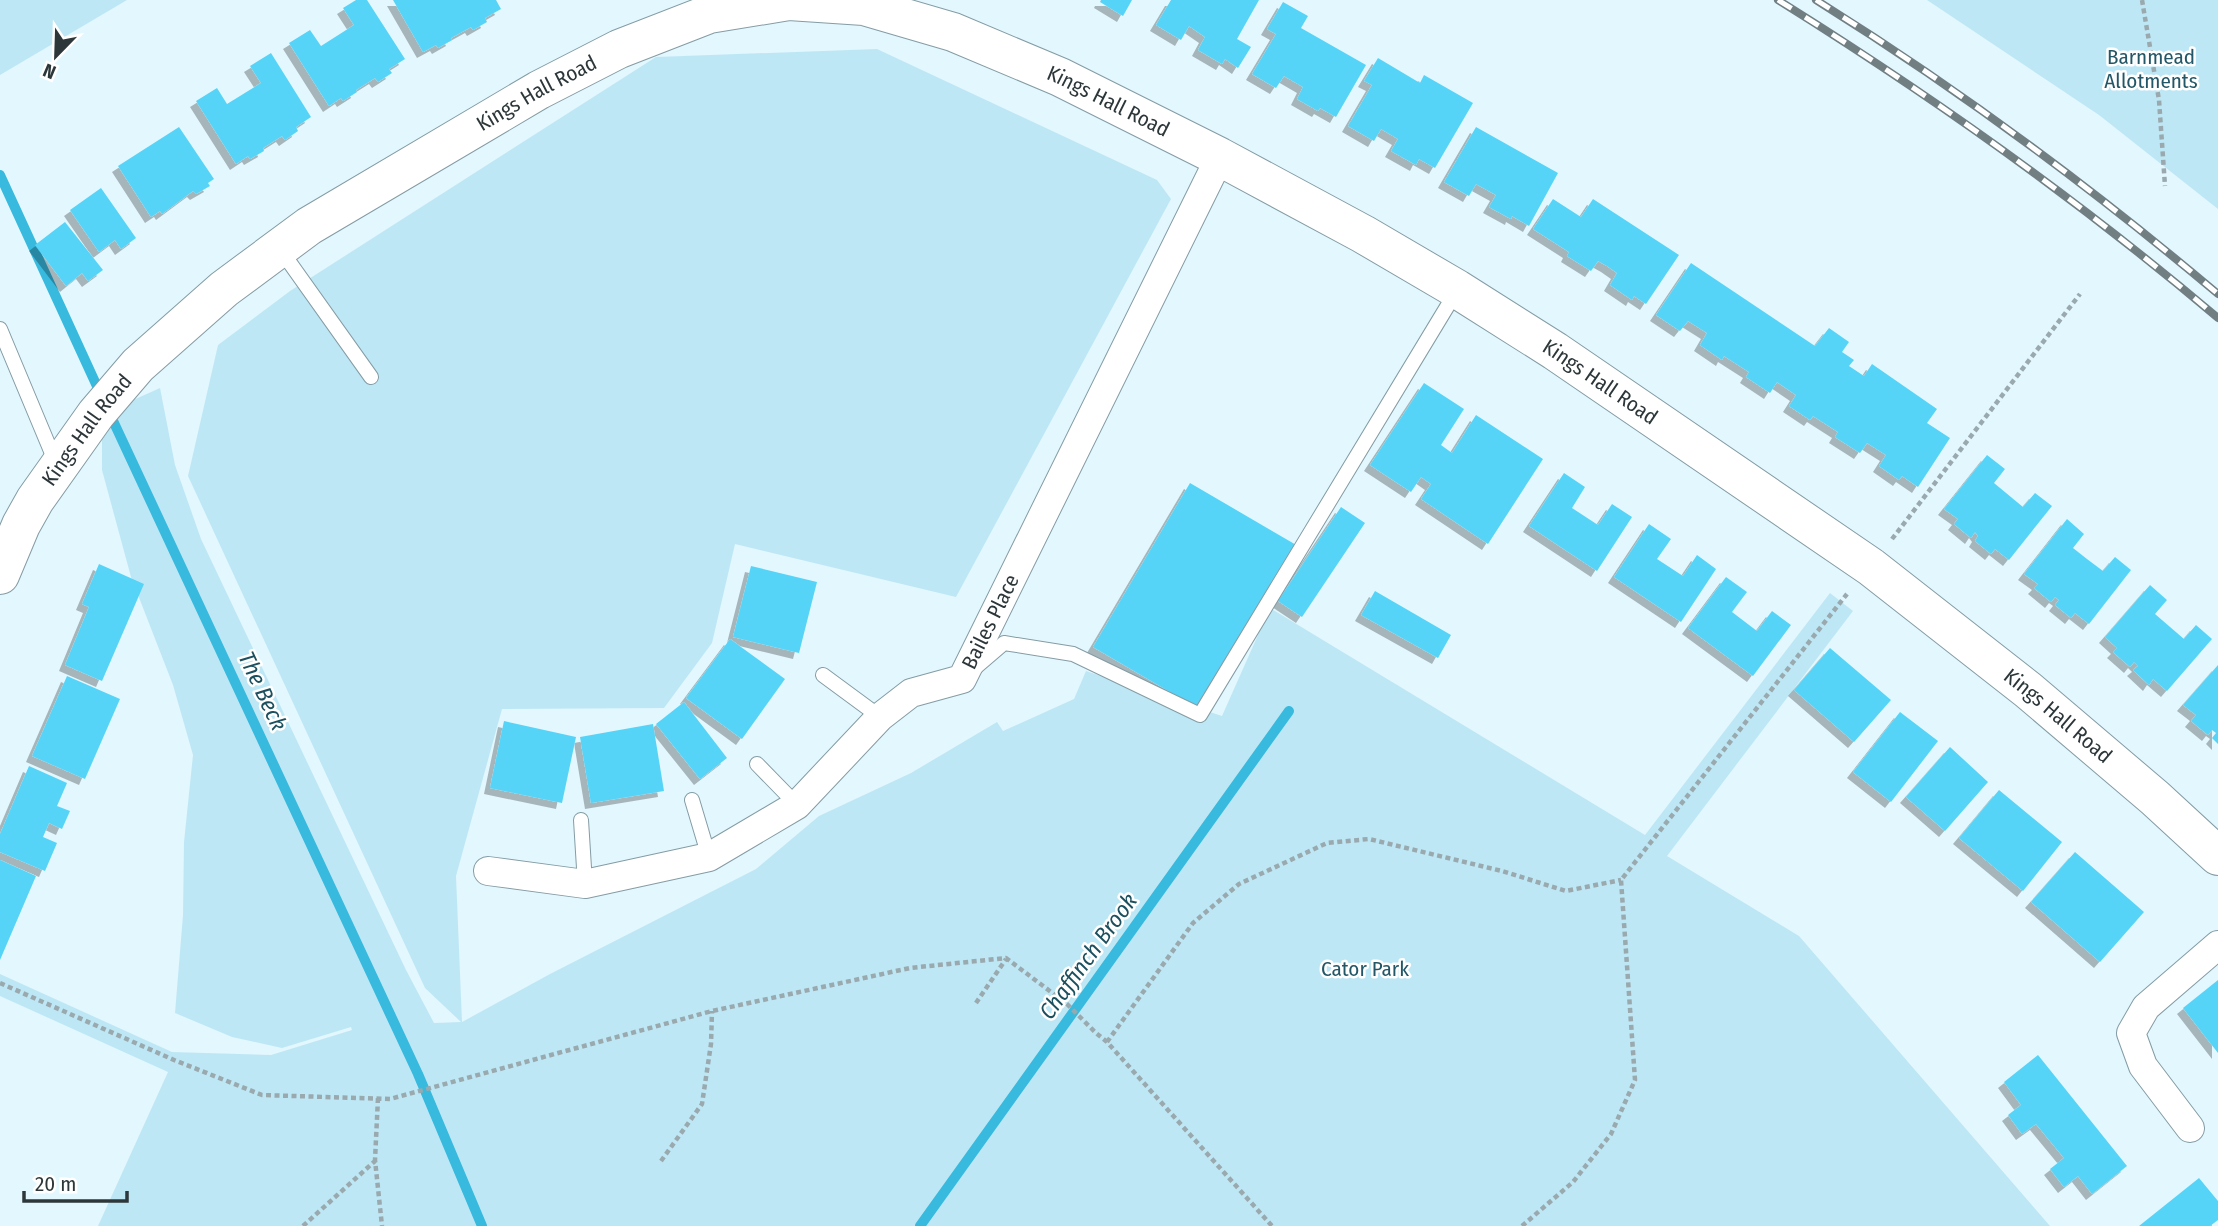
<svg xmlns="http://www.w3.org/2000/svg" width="2218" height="1226" font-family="'Fira Sans Condensed',sans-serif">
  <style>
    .green { fill: #bee7f5 }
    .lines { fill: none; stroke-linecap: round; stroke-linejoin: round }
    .stream { stroke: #37bade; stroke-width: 10 }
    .building { fill: #57d4f8; filter: url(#shadow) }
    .lane-casing { stroke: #849ca4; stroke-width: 16 }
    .street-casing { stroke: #849ca4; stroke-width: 30 }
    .secondary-casing { stroke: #849ca4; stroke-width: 40 }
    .path { stroke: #99a9ae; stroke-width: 4.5; stroke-dasharray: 5 3.5; stroke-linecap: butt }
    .lane { stroke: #fff; stroke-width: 14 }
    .street { stroke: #fff; stroke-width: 28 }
    .secondary { stroke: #fff; stroke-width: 38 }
    .rail-casing { stroke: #717f83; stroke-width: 8 }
    .rail { stroke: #fff; stroke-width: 5; stroke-dasharray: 16; stroke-linecap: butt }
    .labels { text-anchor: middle; stroke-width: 5; stroke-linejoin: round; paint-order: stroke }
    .park-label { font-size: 21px; fill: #235767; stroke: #fff }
    .street-label { font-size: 21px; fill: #2d373a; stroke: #fff }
    .water-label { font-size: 23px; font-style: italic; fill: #1c505f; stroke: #fff }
  </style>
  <defs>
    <filter id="shadow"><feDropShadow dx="-6" dy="6" stdDeviation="0" flood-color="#0004"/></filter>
  </defs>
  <rect width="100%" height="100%" fill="#e3f7fe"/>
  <path class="green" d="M 0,0 L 127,0 L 0,75 Z
    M 1927,0 L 2218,0 L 2218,209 L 2099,115 Z
    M 877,49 L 1157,180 L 1171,199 L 956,597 L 735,544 L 712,643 L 664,708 L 502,709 L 456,876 L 462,1022 L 550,974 L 756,869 L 819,816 L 911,773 L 997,722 L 1003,731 L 1074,699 L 1086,671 L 1222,716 L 1270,608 L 1645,835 L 1830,593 L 1853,611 L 1667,856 L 1799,936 L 2050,1226 L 98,1226 L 168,1072 L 0,996 L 0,974 L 172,1052 L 271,1055 L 352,1030 L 351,1027 L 282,1048 L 232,1037 L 175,1013 L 183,915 L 184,842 L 193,755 L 173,685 L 131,577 L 102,470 L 102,414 L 160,388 L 175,465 L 201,539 L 406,970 L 434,1023 L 461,1022 L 425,988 L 188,476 L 218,345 L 290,291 L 656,57 Z"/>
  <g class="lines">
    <path class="stream" d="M 0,175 L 101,395
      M 108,410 L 418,1074 L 482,1226
      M 920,1226 L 1289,711"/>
  </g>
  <path class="building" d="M 356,0 L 367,0 L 405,59 L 389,69 L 392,73 L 378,82 L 375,78 L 356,90 L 357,92 L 343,101 L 341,98 L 329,106 L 289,43 L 310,30 L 321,46 L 354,25 L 343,8 Z
    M 393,0 L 496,0 L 501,9 L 485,18 L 487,22 L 473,30 L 471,27 L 451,38 L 452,40 L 438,48 L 436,45 L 423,52 Z
    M 1101,0 L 1132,0 L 1123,16 L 1100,2 Z
    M 1171,0 L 1259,0 L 1237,39 L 1251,47 L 1238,68 L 1225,59 L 1222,64 L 1198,50 L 1205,37 L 1189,26 L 1181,40 L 1156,25 Z
    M 1283,2 L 1308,16 L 1301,28 L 1366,65 L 1336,117 L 1320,108 L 1318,111 L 1297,99 L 1303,87 L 1284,76 L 1276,88 L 1252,74 L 1276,34 L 1267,29 Z
    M 271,53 L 311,117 L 296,127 L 298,131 L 285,140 L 282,136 L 263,148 L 264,151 L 250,159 L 248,156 L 236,164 L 196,101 L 217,88 L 227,104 L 261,83 L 250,66 Z
    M 1378,58 L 1420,83 L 1424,75 L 1473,103 L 1435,168 L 1419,159 L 1416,165 L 1391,151 L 1398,139 L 1381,129 L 1374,141 L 1348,126 L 1372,85 L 1364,81 Z
    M 179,127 L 214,179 L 208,183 L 210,186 L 196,194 L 193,191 L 162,214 L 160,211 L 151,217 L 118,166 Z
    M 1476,127 L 1558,173 L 1529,226 L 1512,216 L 1511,219 L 1489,207 L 1496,195 L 1476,184 L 1469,196 L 1444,182 Z
    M 101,188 L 136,238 L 121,249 L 115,240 L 99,252 L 70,210 Z
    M 1553,199 L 1581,217 L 1593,199 L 1679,255 L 1646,304 L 1634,296 L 1632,300 L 1610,285 L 1617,273 L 1607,266 L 1598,261 L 1591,271 L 1567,256 L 1569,252 L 1533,229 Z
    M 65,222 L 103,270 L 88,281 L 82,273 L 66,286 L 35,245 Z
    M 1691,263 L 1815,346 L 1829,328 L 1849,342 L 1842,352 L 1854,360 L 1849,366 L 1864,376 L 1872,364 L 1937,409 L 1927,423 L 1950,438 L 1918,487 L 1902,476 L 1899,480 L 1879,466 L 1886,455 L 1867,443 L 1860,453 L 1835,437 L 1838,432 L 1813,416 L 1810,420 L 1789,406 L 1796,395 L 1777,382 L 1770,393 L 1746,377 L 1749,372 L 1724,356 L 1722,360 L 1700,345 L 1707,333 L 1688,321 L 1680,331 L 1656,315 Z
    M 1424,383 L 1464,409 L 1441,445 L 1452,453 L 1476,415 L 1543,459 L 1488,544 L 1421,499 L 1431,484 L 1421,477 L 1411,492 L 1370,465 Z
    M 1987,455 L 2005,469 L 1994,483 L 2023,507 L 2035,493 L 2052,506 L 2009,560 L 1995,549 L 1991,554 L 1975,541 L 1978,536 L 1975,532 L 1971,538 L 1954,524 L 1958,519 L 1944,509 Z
    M 1564,473 L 1585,487 L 1572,508 L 1598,525 L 1612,504 L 1632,517 L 1597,571 L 1529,526 Z
    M 1190,483 L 1298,546 L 1201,710 L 1093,647 Z
    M 1341,507 L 1365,523 L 1302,617 L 1278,601 Z
    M 2067,519 L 2084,534 L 2073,548 L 2087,559 L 2103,571 L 2115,557 L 2131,570 L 2089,624 L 2075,613 L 2071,618 L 2055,605 L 2059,600 L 2055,597 L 2051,602 L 2034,588 L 2038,584 L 2024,574 Z
    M 1649,524 L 1671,539 L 1657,559 L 1683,576 L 1697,555 L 1716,569 L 1681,622 L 1614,577 Z
    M 99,564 L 144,584 L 102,681 L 65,665 L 89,607 L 82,604 Z
    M 751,566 L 817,582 L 799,653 L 733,637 Z
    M 1726,577 L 1747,592 L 1732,612 L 1757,631 L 1772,611 L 1791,625 L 1753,676 L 1688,628 Z
    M 2150,585 L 2167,600 L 2155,614 L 2184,639 L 2196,625 L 2212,639 L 2167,691 L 2153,679 L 2149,685 L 2133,670 L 2138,666 L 2134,662 L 2130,667 L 2113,652 L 2117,648 L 2105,637 Z
    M 1375,591 L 1451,635 L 1438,658 L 1361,615 Z
    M 730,639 L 785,679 L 742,739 L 686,698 Z
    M 1830,648 L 1891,700 L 1854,742 L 1794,690 Z
    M 2218,665 L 2218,744 L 2212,738 L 2216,733 L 2212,730 L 2208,735 L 2191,721 L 2196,715 L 2183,705 Z
    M 67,676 L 120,699 L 85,779 L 32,756 Z
    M 684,702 L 727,758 L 700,779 L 656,724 Z
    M 1900,712 L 1938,741 L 1891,802 L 1853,772 Z
    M 504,721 L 576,737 L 562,803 L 490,788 Z
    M 653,724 L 664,791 L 591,803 L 580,737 Z
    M 1950,747 L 1988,782 L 1945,831 L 1906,797 Z
    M 29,766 L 67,783 L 57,806 L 70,811 L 62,829 L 49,823 L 43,837 L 57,843 L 45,871 L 0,852 L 0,834 Z
    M 1999,790 L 2062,842 L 2023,891 L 1959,838 Z
    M 2075,852 L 2144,912 L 2100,962 L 2031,902 Z
    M 0,860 L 36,876 L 0,960 Z
    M 2218,980 L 2218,1053 L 2183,1008 Z
    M 2038,1055 L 2127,1166 L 2092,1194 L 2078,1176 L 2064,1187 L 2050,1169 L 2064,1158 L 2036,1124 L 2022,1134 L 2008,1115 L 2021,1105 L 2004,1082 Z
    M 2199,1178 L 2218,1201 L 2218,1220 L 2210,1226 L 2139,1226 Z"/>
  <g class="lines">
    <g class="lane-casing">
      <path id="lane" d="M 280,249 L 371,377
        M 0,329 L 56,463
        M 976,667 L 1004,643 L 1073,654 L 1200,715 L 1456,292
        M 823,675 L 880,717
        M 757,764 L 797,805
        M 692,800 L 709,857
        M 581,820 L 585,884"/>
    </g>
    <g class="street-casing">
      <g id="street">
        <path id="s1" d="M 488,871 L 585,884 L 709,857 L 797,805 L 880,717 L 911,693 L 962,679 L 1220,157"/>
        <path d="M 2190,1128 L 2143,1066 L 2131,1033 L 2146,1007 L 2218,945"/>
      </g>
    </g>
    <g class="secondary-casing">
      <g id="secondary">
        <path id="s2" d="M 0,575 L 21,525 L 35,500 L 96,414 L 138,365 L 224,289 L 309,226 L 539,90 L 619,49 L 709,14 L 789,1 L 864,6 L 953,32 L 1060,77 L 1220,157 L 1363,234 L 1457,289 L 1555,351 L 1871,567 L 2028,690 L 2155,798 L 2218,856"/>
      </g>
    </g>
    <path class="path" d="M 2142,0 L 2159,100 L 2165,186
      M 1892,539 L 2080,294
      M 0,983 L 174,1060 L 262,1095 L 390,1099 L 712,1011 L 910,968 L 1006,958 L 1067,1004 L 1096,1033 L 1107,1042 L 1272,1226
      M 976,1003 L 1006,959
      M 1107,1042 L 1193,923 L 1239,884 L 1327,843 L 1369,839 L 1502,871 L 1566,891 L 1621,880
      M 378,1098 L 375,1160 L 382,1226
      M 661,1161 L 702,1104 L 711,1044 L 712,1011
      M 303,1226 L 375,1161
      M 1522,1226 L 1573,1182 L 1611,1134 L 1635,1080 L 1621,880 L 1847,594"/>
    <use href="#lane" class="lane"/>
    <use href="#street" class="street"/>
    <use href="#secondary" class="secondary"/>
    <g class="rail-casing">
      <path id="rail" d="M 1778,0 C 1932,96 2080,201 2218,318
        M 1816,0 C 1957,88 2091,187 2218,294"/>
    </g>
    <use href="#rail" class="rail"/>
  </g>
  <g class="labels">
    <g class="park-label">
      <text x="2151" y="64">Barnmead<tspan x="2151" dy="24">Allotments</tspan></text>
      <text x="1365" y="976">Cator Park</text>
    </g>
    <g class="street-label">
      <text dy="7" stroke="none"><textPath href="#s2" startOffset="737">Kings Hall Road</textPath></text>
      <text dy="7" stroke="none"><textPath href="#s2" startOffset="1346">Kings Hall Road</textPath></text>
      <text dy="7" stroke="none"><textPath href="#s2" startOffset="1913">Kings Hall Road</textPath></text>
      <text dy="7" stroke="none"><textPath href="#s2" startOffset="170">Kings Hall Road</textPath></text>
      <text dy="7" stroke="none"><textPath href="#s1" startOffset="604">Bailes Place</textPath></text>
      <text dy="7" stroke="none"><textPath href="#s2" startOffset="2480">Kings Hall Road</textPath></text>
    </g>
    <g class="water-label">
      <text transform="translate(263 691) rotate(65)" y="8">The Beck</text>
      <text transform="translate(1088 956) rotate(-54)" y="8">Chaffinch Brook</text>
    </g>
  </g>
  <g transform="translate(56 56) rotate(203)" stroke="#ffffff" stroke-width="5" paint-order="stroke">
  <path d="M0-5L12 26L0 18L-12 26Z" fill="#2d373a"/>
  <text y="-10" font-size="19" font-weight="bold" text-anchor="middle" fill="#2d373a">N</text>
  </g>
  <path d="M24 1191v10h103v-10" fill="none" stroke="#2d373a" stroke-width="3.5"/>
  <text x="35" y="1191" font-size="21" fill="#2d373a" stroke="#ffffff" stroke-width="5" paint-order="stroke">20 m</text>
</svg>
